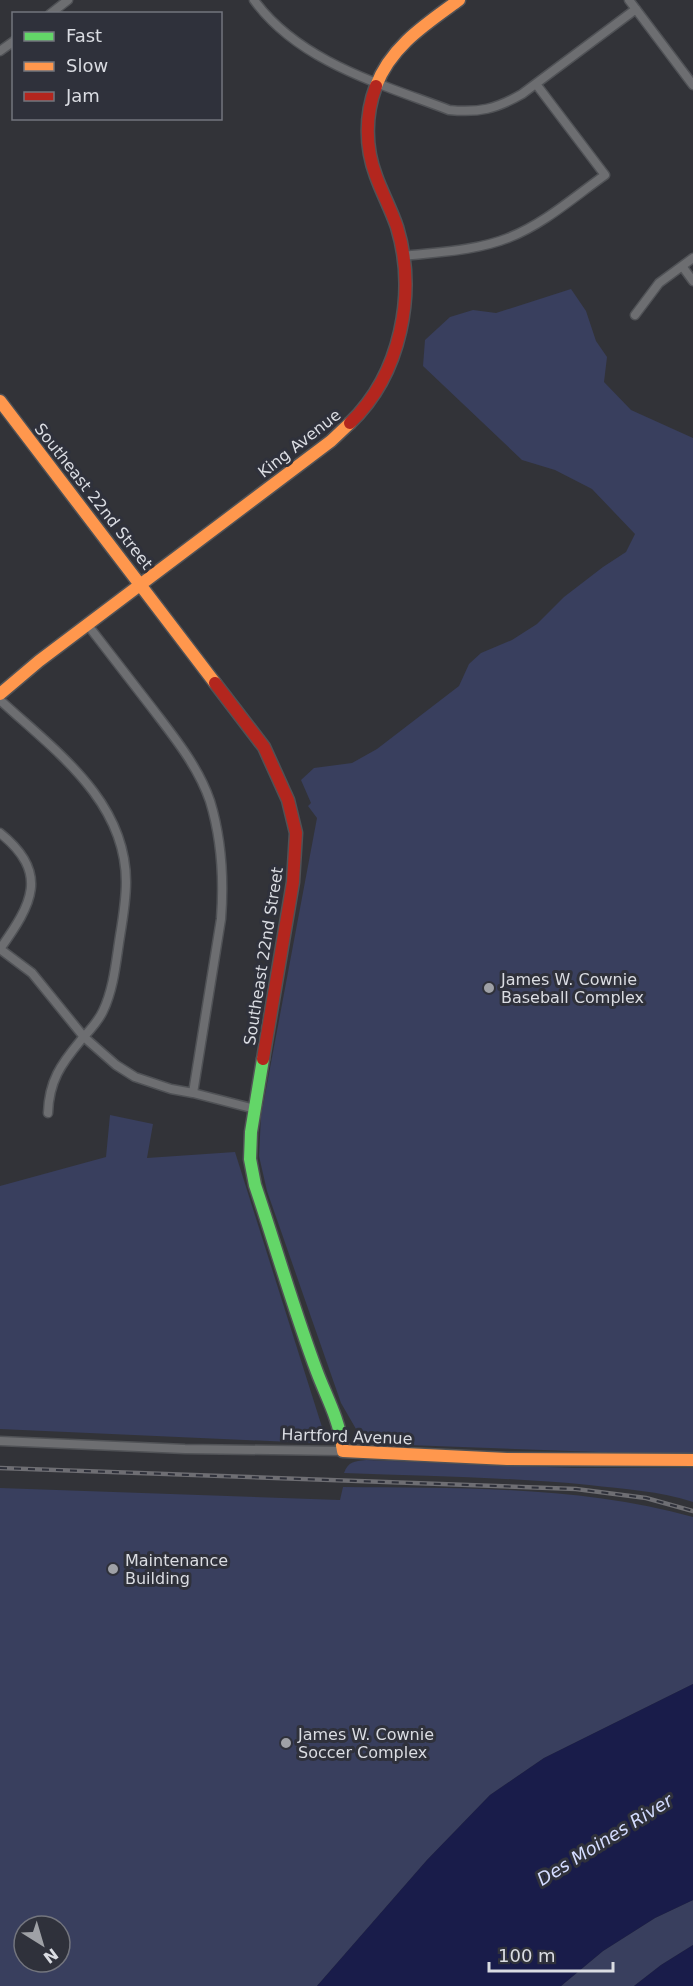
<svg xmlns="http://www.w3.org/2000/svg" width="693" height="1986" font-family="'DejaVu Sans',sans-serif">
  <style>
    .green { fill: #393f5e; fill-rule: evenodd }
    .water { fill: #191c4a }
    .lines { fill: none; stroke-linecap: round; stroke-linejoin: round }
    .street-casing { stroke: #505256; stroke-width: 11 }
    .fast-casing { stroke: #505256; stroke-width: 15 }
    .slow-casing { stroke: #505256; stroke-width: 15 }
    .jam-casing { stroke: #505256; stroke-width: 15 }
    .street { stroke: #6d6e71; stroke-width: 8 }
    .fast { stroke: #63d668; stroke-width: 12 }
    .slow { stroke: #ff974d; stroke-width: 12 }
    .jam { stroke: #b3261e; stroke-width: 12 }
    .rail-casing { stroke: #6e6e73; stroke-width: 4.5 }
    .rail { stroke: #2f313b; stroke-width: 2; stroke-dasharray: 7; stroke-linecap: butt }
    .poi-dot { fill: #9fa1a6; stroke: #2f313b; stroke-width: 2 }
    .labels { text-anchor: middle; stroke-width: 6; stroke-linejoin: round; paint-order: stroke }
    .street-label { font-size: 16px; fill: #dadce2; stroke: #2f313b }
    .poi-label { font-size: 16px; fill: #dadce2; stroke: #2f313b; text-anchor: start }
    .water-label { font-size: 18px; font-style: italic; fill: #d4dcff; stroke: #2f313b }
  </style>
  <rect width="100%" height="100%" fill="#323338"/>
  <path class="green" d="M 571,289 L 586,311 L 596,341 L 607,357 L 604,382 L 631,410 L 693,438 L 693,1453 L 653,1454 L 380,1444 L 364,1440 L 356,1429 L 341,1403 L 267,1191 L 259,1156 L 261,1116 L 317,818 L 308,806 L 311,803 L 301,780 L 314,768 L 352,763 L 377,749 L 459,686 L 469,664 L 481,653 L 512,640 L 537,624 L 564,597 L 603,567 L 626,552 L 635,534 L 592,489 L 555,470 L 522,460 L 423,366 L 425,340 L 450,317 L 473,310 L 496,313 Z
    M 110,1115 L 153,1124 L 147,1158 L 235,1152 L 322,1427 L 313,1443 L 0,1429 L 0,1186 L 106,1157 Z
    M 366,1460 L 573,1468 L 693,1468 L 693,1502 C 660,1491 623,1489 589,1485 C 507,1477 426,1476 344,1473 C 348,1462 354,1461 366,1460 Z
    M 343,1487 C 458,1488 582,1486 693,1517 L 693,1684 L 544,1758 L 490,1795 L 427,1860 L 317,1986 L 0,1986 L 0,1488 L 340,1500 ZM 24,1926 L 60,1926 L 60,1962 L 24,1962 Z
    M 693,1900 L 693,1945 L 661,1965 L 634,1986 L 561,1986 L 603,1951 L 655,1918 Z"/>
  <path class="water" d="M 693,1684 L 693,1900 L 655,1918 L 603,1951 L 561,1986 L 317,1986 L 427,1860 L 490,1795 L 544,1758 Z
    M 693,1945 L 693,1986 L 634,1986 L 661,1965 Z"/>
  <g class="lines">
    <g class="street-casing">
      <path id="street" d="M 254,0 C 299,62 381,84 449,110 C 479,113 496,109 522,94 L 636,9
        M 629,0 L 693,85
        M 50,14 L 68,0
        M 0,51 L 14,41
        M 403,256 C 437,252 475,251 508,238 C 544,224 574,197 605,175 L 536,84
        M 682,266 L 693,281
        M 635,315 L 659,283 L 693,258
        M 87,624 C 109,652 130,680 152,708 C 174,737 198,766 210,801 C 222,840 224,879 221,919 L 193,1093
        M 0,700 C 54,750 126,800 126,882 C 126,900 123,918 120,936 C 116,961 114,988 103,1011 C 98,1022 89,1031 81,1040 C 61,1064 49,1081 48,1113
        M 0,833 C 50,873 32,904 0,949
        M 0,949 L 32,973 L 84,1037 L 116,1065 L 135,1077 L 171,1089 L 193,1093 L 255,1109
        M 0,1441 L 185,1449 L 343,1451"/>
    </g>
    <g class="fast-casing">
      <path id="fast" d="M 263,1059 L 251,1132 L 250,1159 L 255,1185 C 276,1247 294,1311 317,1372 C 326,1396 339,1419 342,1445"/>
    </g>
    <g class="slow-casing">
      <path id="slow" d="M 376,86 C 391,46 426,24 459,0
        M 0,401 L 215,683
        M 0,694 L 39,661 L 331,441 L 350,423
        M 342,1445 L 343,1451 L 507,1459 L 693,1460"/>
    </g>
    <g class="jam-casing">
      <path id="jam" d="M 350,423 C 401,374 417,293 397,227 C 391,209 382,193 376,176 C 365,147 365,115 376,86
        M 215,683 L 264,747 L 288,800 L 296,833 L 293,882 L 263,1059"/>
    </g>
    <use href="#street" class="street"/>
    <use href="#fast" class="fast"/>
    <use href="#slow" class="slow"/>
    <use href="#jam" class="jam"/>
    <g class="rail-casing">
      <path id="rail" d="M 0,1468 L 576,1489 L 646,1498 L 693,1511"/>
    </g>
    <use href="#rail" class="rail"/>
  </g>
  <g class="poi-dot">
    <circle cx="489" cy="988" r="6"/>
    <circle cx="113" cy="1569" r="6"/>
    <circle cx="286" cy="1743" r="6"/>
  </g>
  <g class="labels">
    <g class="street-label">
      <text transform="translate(299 443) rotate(-38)" y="6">King Avenue</text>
      <text transform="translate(94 496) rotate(52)" y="6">Southeast 22nd Street</text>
      <text transform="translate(263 956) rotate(-81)" y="6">Southeast 22nd Street</text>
      <text transform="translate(347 1436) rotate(2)" y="6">Hartford Avenue</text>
    </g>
    <g class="poi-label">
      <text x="501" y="985">James W. Cownie<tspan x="501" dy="18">Baseball Complex</tspan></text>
      <text x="125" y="1566">Maintenance<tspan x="125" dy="18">Building</tspan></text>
      <text x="298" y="1740">James W. Cownie<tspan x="298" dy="18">Soccer Complex</tspan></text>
    </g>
    <g class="water-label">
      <text transform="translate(605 1840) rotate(-32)" y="6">Des Moines River</text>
    </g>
  </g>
  <rect x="12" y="12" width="210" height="108" fill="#2f313b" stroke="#73757e" stroke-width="1.5"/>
  <rect x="24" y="32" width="30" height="9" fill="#63d668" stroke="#73757e" stroke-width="1.5"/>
  <text x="66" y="42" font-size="18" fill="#dadce2">Fast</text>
  <rect x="24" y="62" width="30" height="9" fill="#ff974d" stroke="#73757e" stroke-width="1.5"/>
  <text x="66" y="72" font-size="18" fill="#dadce2">Slow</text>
  <rect x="24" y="92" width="30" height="9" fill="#b3261e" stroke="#73757e" stroke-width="1.5"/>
  <text x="66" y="102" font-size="18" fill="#dadce2">Jam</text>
  <g transform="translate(42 1944) rotate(143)"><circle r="28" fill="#2f313b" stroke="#73757e" stroke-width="1.5"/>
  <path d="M0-4.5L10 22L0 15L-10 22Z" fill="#9fa1a6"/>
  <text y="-9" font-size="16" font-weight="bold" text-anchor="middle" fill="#dadce2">N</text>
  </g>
  <path d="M489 1962v9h124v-9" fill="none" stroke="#dadce2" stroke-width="3"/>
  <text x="498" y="1962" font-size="18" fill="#dadce2" stroke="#2f313b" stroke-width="4.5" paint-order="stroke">100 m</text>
</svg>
